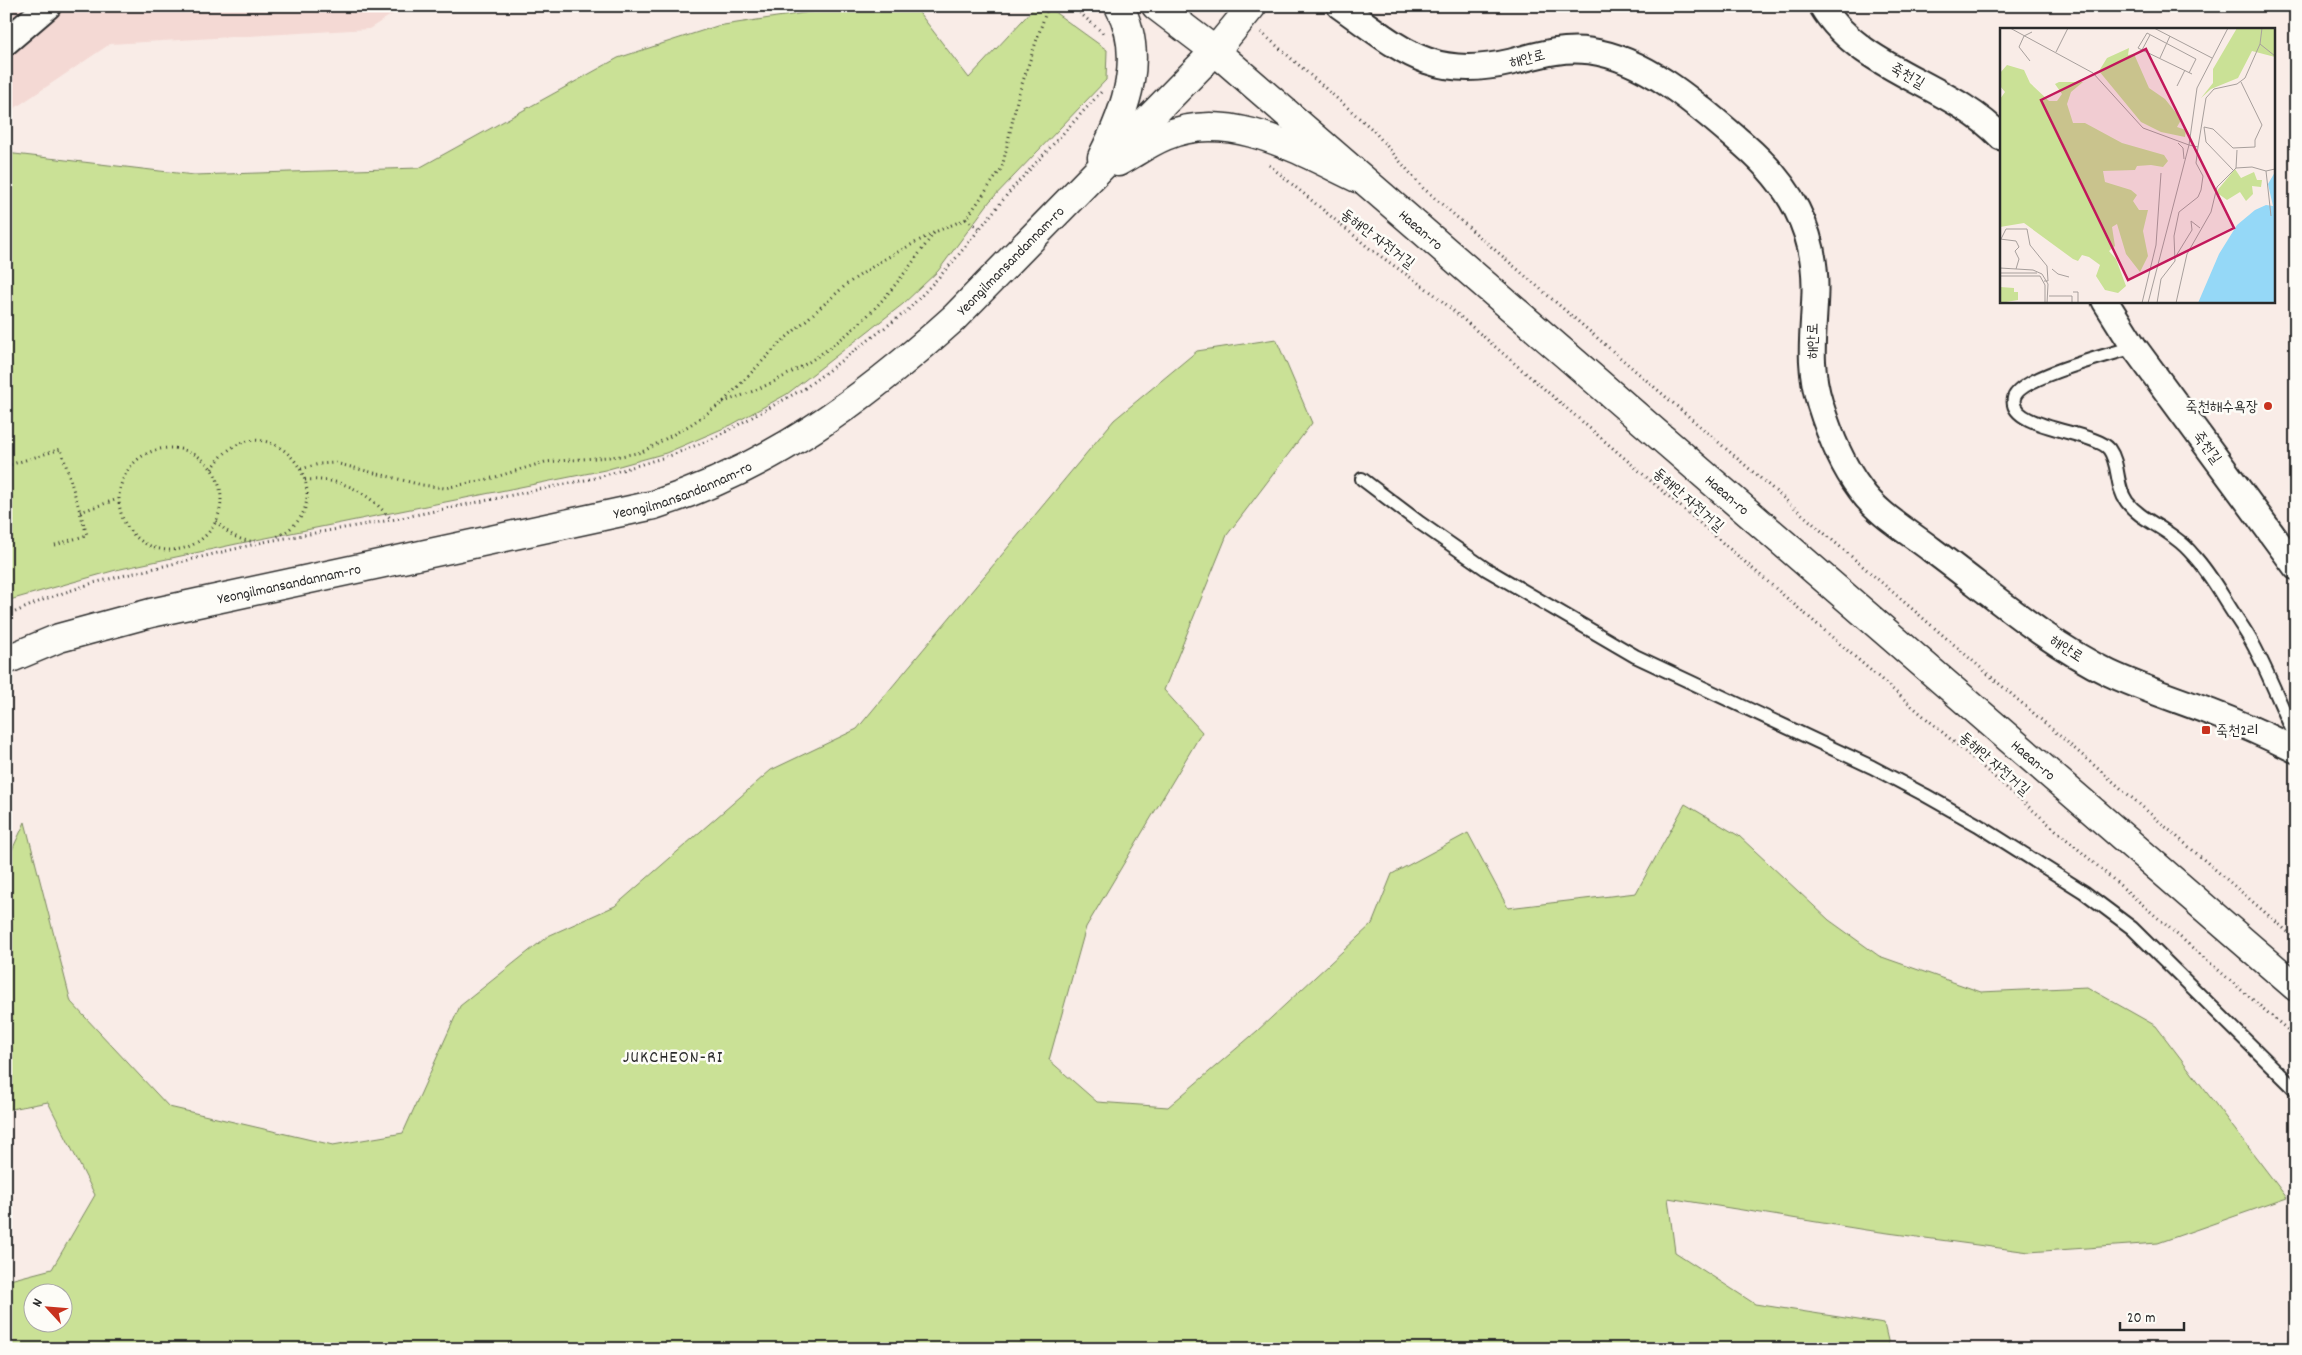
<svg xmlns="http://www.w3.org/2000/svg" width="2302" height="1355" font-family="Dekko,'Poor Story',sans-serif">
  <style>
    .built { fill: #f4d9d4 }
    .green { fill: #cae196; stroke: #7a8660; fill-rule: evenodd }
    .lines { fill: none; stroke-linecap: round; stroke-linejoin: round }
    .service-casing { stroke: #2b2b2b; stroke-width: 16 }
    .minor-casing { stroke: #2b2b2b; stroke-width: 29 }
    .tertiary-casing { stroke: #2b2b2b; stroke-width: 31 }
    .secondary-casing { stroke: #2b2b2b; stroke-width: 31 }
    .path { stroke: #2b2b2b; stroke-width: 3; stroke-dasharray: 1 4; stroke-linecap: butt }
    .service { stroke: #fdfcf7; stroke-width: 12 }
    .minor { stroke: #fdfcf7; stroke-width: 25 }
    .tertiary { stroke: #fdfcf7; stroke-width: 28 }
    .secondary { stroke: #fdfcf7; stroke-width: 28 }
    .poi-dot { fill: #c8321e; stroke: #fdfcf7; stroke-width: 2 }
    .labels { text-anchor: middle; stroke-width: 5; stroke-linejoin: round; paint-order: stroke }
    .street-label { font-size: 15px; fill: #2b2b2b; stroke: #fdfcf7 }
    .poi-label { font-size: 15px; fill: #2b2b2b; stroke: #fdfcf7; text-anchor: end }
    .quarter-label { font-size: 18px; letter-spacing: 1px; fill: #2b2b2b; stroke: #fdfcf7 }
    .inset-road { fill: none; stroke: #a79f9c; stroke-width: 1 }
    .view { fill: #c2185b; fill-opacity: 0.15; stroke: #c2185b; stroke-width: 2.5 }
    .inset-edge { fill: none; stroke: #2b2b2b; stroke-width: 2.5 }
  </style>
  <rect width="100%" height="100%" fill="#f9ece7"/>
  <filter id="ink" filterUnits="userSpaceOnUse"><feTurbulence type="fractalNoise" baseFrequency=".02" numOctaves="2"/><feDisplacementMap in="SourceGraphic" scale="10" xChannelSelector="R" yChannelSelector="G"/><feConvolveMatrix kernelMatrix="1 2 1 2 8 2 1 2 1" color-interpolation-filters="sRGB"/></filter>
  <g filter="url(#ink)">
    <path class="built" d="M 6,6 L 405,6 L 369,29 L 110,44 L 6,114 Z"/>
    <path class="green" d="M 872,6 L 914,6 L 969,78 L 1036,6 L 1046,6 L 1107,50 L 1106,80 L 990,201 L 938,271 L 903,304 L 787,394 L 731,425 L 666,453 L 605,470 L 241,543 L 116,570 L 6,601 L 6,153 L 194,175 L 419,168 L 618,58 L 717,26 L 830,9 Z
      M 1276,339 L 1312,423 L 1227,535 L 1164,690 L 1202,732 L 1086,927 L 1049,1060 L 1097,1102 L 1168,1107 L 1257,1031 L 1372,924 L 1392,874 L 1468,833 L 1508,908 L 1636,893 L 1685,804 L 1739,836 L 1829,920 L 1879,956 L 1981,992 L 2087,987 L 2156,1026 L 2287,1198 L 2158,1243 L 2029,1252 L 1866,1230 L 1668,1198 L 1675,1252 L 1755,1304 L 1884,1324 L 1890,1349 L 6,1349 L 6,1281 L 52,1269 L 95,1195 L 48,1102 L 6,1110 L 6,863 L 25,822 L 71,1002 L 169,1107 L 333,1145 L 403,1133 L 460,1006 L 548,936 L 615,906 L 771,770 L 857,729 L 1114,420 L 1197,351 ZM 32,1292 L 62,1292 L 62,1322 L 32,1322 Z"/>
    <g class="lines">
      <g class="service-casing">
        <path id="service" d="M 2134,347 C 2112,354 2019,377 2014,398 C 2007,429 2095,431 2109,449 C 2120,464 2115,486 2127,502 C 2139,518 2159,525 2175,538 C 2182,543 2189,550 2194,556 C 2207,570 2217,587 2227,603 C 2236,618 2247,632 2255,648 C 2270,677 2282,708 2296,738
          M 1362,479 L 1420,523 L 1486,569 L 1635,656 L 1872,767 L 1925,795 L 1978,825 L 2084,892 L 2132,928 L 2296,1090"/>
      </g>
      <g class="minor-casing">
        <path id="minor" d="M 1340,6 C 1401,49 1431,81 1511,62 C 1538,55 1562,47 1590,51 C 1648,59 1701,108 1744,145 C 1789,184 1816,229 1815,291 C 1814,333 1807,362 1820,404 C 1829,433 1842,465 1860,489 C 1877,514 1909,532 1932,550 C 1989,592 2045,642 2109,673 C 2141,688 2176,699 2210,712 C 2239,723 2268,736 2296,750
          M 1822,6 C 1860,70 1951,84 2001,137
          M 6,42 L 48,6
          M 2105,301 L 2134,347 L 2296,567"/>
      </g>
      <g class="tertiary-casing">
        <g id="tertiary">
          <path d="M 1102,157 C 1126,110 1146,56 1119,6"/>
          <path d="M 1118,162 C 1133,154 1148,143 1165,136 C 1229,108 1300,151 1357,178"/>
          <path id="s1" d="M 6,660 L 59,638 L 151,613 L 654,505 C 772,467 863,400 954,318 L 1215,51 L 1156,6"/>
        </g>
      </g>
      <g class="secondary-casing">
        <g id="secondary">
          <path id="s2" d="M 1252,6 L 1215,51 L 2296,987"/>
        </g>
      </g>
      <path class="path" d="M 1072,6 L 1104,34
        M 1261,32 L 1373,130 L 1423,188 L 2296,939
        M 1269,165 L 1369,248 L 1434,294 L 2296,1037
        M 979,228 L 966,219 L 1002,168 L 1018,96 L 1048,6
        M 723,402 C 781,384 835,350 877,306 C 898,283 916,258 934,233
        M119 499a51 51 0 1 1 102 0a51 51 0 1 1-102 0Z
        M 6,450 L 10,464
        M 6,466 L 61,449 L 87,535 L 55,545
        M 212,469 C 264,387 357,503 274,538
        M 301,469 L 319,464 L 335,463 L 422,485 L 445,488 L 489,479 L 545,462 L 621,456 L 642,452 L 690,425 L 722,403 L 779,344 L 847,284 L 881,261 L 935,232 L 966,219
        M 305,480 C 344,478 366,491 391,519
        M 6,502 L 12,522
        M 80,512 L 118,499
        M 216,521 C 228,534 241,543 259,541
        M 6,616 L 45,599 L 93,583 L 268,541 L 391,520 L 595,478 L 672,455 L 714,438 L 805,388 L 907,311 L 952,263 L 1011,190 L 1102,91"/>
      <use href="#service" class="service"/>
      <use href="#minor" class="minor"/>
      <use href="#tertiary" class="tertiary"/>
      <use href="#secondary" class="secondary"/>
    </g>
  </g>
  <g class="poi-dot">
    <circle cx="2268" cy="406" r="5"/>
    <rect x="2201" y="725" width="10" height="10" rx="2.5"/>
  </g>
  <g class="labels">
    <g class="street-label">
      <text transform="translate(1527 58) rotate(-14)" y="5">해안로</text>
      <text transform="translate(1908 75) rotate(30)" y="5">죽천길</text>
      <text dy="5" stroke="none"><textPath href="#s2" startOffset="331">Haean-ro</textPath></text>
      <text transform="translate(1378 238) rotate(37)" y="5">동해안 자전거길</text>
      <text dy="5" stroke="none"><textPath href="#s1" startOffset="1104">Yeongilmansandannam-ro</textPath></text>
      <text transform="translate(1812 341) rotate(-89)" y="5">해안로</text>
      <text transform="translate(2208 447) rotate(54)" y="5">죽천길</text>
      <text dy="5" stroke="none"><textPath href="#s1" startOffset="699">Yeongilmansandannam-ro</textPath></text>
      <text dy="5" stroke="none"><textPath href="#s2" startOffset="736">Haean-ro</textPath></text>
      <text transform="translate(1689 499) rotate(41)" y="5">동해안 자전거길</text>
      <text dy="5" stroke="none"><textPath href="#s1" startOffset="294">Yeongilmansandannam-ro</textPath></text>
      <text transform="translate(2067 648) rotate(33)" y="5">해안로</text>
      <text dy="5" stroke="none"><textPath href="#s2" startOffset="1141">Haean-ro</textPath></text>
      <text transform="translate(1995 763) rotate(41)" y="5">동해안 자전거길</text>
    </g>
    <g class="poi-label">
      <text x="2258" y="411">죽천해수욕장</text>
      <text x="2216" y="735" text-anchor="start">죽천2리</text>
    </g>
    <g class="quarter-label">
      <text x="673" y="1062">JUKCHEON-RI</text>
    </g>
  </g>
  <g transform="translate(2000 28)">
    <rect width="275" height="275" fill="#f9ece7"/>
    <path d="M 237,0 L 275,0 L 275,29 L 252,23 L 238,50 L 211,61 L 201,70 L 213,55 L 213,41 ZM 129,20 L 128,27 L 134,26 L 149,60 L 165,71 L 177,86 L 181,92 L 177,99 L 186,102 L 185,109 L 161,104 L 141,94 L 99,43 L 107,30 ZM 7,37 L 24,42 L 30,55 L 49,73 L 57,73 L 62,66 L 55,56 L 59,54 L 83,54 L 71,64 L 67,76 L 73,95 L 85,95 L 122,115 L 164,127 L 168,133 L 163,139 L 151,137 L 137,138 L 135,142 L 103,143 L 105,154 L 131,162 L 137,167 L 133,173 L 139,182 L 148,182 L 143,203 L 148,228 L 140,244 L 126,226 L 117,196 L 112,199 L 115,218 L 109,223 L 116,231 L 126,258 L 118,265 L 105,262 L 96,248 L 100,237 L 89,229 L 82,227 L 78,233 L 73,231 L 24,195 L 0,199 L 0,71 L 5,64 L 0,58 L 0,45 ZM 235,141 L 241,150 L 254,144 L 257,152 L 262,152 L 261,159 L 252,158 L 253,166 L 246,173 L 240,164 L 227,172 L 216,164 ZM 0,259 L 14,260 L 14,264 L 18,264 L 18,272 L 0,275 Z" fill="#cae196"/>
    <path d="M 275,144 L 275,275 L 198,275 L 219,226 L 237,197 L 255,182 L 266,177 L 273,178 L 268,156 Z" fill="#95d8f7"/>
    <path class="inset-road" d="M 10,0 L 93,45 L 143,100 L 189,117 L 197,60 L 228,0M 154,0 L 212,30M 260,16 L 275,28M 142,22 L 150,7M 56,24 L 68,0M 160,30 L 170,8M 30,33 L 19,19 L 24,8 L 32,4M 189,45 L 196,31 L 147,5 L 138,20 L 192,46M 177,58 L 185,42M 204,99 L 213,101 L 233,120 L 255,119 L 255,112 L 262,97 L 241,54M 204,99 L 206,114 L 233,142M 178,115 L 183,120 L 184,131M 236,140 L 237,122M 266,143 L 271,188M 0,211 L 16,213 L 19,219 L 15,223M 1,211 L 6,201 L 27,201 L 30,217 L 47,238 L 48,253 L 44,253M 15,223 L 19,231 L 16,241M 176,228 L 192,202 L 191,193 L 200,200M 0,240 L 33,242 L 42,246 L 48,256 L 47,275M 52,241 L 58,246 L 69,249M 0,245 L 37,245M 0,248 L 40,248 L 45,257 L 45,275M 73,264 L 78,264 L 78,275M 49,268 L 72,268 L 72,275M 142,275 L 156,217 L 161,145M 148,275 L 189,117 L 198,119 L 206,70 L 214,61 L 237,56 L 245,50 L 260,16 L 262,0M 157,275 L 161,251 L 175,233 L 174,208 L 179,184 L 198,169 L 201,162 L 203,148 L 196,135 L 198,119M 176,275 L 187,226 L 211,184 L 217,159 L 236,140 L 252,139 L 266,143 L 275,141"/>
    <path class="view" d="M 146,21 L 234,200 L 128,252 L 41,72 Z"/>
    <rect width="275" height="275" class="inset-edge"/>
  </g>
  <rect width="2302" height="1355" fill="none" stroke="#fdfcf7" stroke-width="25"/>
  <rect x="12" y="12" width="2277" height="1330" fill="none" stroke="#2b2b2b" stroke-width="2" filter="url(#ink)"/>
  <g transform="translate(48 1308) rotate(296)"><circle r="24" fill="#fdfcf7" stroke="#a9a8a5"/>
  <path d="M0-4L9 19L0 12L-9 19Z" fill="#c8321e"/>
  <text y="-8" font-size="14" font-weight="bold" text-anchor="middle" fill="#2b2b2b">N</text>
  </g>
  <path d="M2120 1322v8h64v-8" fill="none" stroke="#2b2b2b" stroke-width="2.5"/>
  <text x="2127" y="1322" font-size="15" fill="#2b2b2b" stroke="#fdfcf7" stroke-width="4" paint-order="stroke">20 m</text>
</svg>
